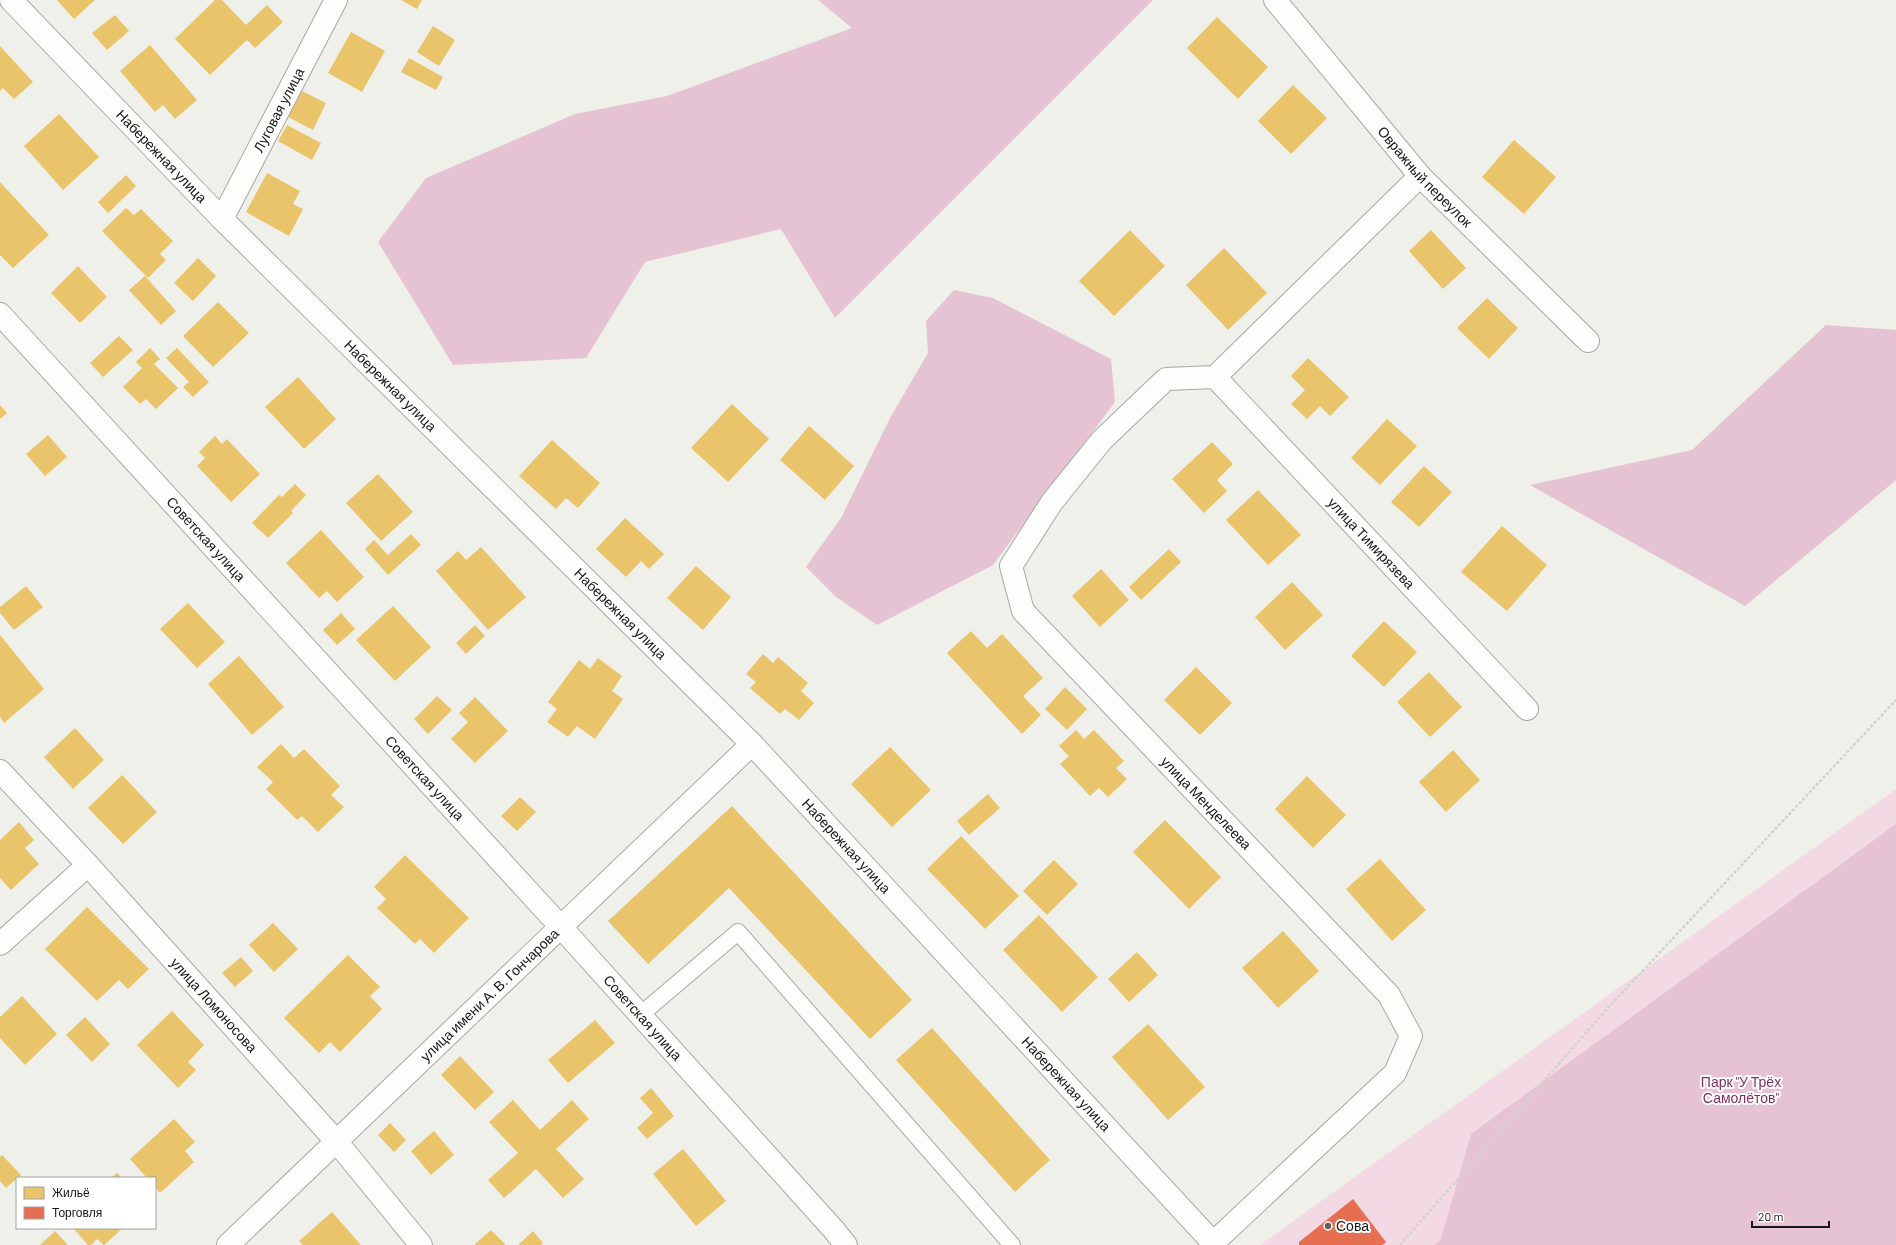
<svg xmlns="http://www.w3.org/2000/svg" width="1896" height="1245" font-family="Barlow,sans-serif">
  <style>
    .green { fill: #f3d9e4 }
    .forest { fill: #e6c3d2 }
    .homes { fill: #e9c46a }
    .shops { fill: #e76f51 }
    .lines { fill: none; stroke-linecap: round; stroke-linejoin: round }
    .lane-casing { stroke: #a8a8a4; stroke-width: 18 }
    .street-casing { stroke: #a8a8a4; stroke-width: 24 }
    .path { stroke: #d1d1d0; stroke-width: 2.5; stroke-dasharray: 3 2; stroke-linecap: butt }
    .lane { stroke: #fdfdfc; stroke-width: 16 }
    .street { stroke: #fdfdfc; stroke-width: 22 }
    .poi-dot { fill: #61625e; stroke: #fff; stroke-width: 1.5 }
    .labels { text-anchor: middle; stroke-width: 4; stroke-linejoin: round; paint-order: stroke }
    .street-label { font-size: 14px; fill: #151613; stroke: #fff }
    .park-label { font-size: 14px; fill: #7c315d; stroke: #fff }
    .poi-label { font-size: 14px; fill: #151613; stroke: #fff; text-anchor: start }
  </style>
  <rect width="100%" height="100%" fill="#eff0ea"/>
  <path class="green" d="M 1896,789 L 1896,1245 L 1260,1245 Z"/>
  <path class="forest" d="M 818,0 L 1153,0 L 835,318 L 781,229 L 645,262 L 586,358 L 453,365 L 378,242 L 426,178 L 575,114 L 667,96 L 852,28 Z
    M 954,290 L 993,298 L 1111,359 L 1115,402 L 993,565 L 877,625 L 836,597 L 806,567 L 841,518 L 890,418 L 928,353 L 926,321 Z
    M 1826,325 L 1896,330 L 1896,480 L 1745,606 L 1530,485 L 1692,450 Z
    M 1896,824 L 1896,1245 L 1434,1245 L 1441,1239 L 1471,1134 Z"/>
  <path class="homes" d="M 57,0 L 95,0 L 74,19 Z
    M 215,0 L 222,0 L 246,25 L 267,5 L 283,22 L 255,48 L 247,40 L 210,75 L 175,39 Z
    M 401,0 L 422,0 L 417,9 Z
    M 115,15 L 129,31 L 107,50 L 92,33 Z
    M 1217,17 L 1268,67 L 1238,99 L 1187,48 Z
    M 433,26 L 455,40 L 439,66 L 417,52 Z
    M 351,32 L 385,51 L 362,92 L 328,73 Z
    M 150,45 L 197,100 L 175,119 L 163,105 L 155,112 L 120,71 Z
    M 0,46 L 33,82 L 14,99 L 3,88 L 0,91 Z
    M 409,58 L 443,77 L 436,90 L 401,72 Z
    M 1293,85 L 1327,118 L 1291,154 L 1258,121 Z
    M 302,91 L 326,103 L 313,130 L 288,117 Z
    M 59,114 L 99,157 L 63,190 L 24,146 Z
    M 287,125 L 321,143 L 312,160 L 278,141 Z
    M 1514,140 L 1556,177 L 1524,214 L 1482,177 Z
    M 267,173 L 300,191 L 293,204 L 303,209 L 289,236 L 246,212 Z
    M 126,175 L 136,186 L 108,213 L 98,202 Z
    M 0,182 L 49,235 L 13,268 L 0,255 Z
    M 126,208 L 134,215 L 141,209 L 173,241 L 160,254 L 166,260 L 148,278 L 102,231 Z
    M 1130,230 L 1165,266 L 1114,316 L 1079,281 Z
    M 1431,230 L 1466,268 L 1443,289 L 1409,251 Z
    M 1224,248 L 1267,293 L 1228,330 L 1186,285 Z
    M 198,258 L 216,276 L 193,301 L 174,283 Z
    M 78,266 L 107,297 L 80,323 L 51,293 Z
    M 145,276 L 176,311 L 161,325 L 129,290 Z
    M 1487,298 L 1518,328 L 1489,359 L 1457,328 Z
    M 218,302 L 249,333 L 213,367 L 183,336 Z
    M 119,336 L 133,350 L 103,377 L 90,363 Z
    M 150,348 L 160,359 L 154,364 L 178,388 L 156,409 L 146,399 L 140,404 L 123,387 L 142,368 L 136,362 Z
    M 177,348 L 209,382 L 193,397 L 183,387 L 189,382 L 166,358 Z
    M 1308,358 L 1349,397 L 1330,416 L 1320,406 L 1307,419 L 1291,404 L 1305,390 L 1291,376 Z
    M 298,377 L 336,419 L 304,449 L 265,407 Z
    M 732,404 L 769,439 L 728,482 L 691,448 Z
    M 0,405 L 7,413 L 0,419 Z
    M 1387,419 L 1417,446 L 1380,485 L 1351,458 Z
    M 809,426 L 854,466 L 825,500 L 780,460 Z
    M 48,435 L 67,457 L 45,476 L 26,454 Z
    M 215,436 L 222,444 L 227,439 L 260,474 L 231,502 L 197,466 L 205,458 L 199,452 Z
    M 552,440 L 600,483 L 578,508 L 566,498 L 556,509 L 519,476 Z
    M 1212,442 L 1233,464 L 1217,480 L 1227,491 L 1204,513 L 1172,479 Z
    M 1424,466 L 1452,492 L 1419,527 L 1391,502 Z
    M 378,474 L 413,512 L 381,541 L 346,503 Z
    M 295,484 L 306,495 L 291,511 L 293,513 L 268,538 L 252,523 L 279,495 L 282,497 Z
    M 1258,490 L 1301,535 L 1268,565 L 1226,520 Z
    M 625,518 L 664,554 L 649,569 L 641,561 L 626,577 L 596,549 Z
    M 1502,526 L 1547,565 L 1507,611 L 1461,572 Z
    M 321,530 L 364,577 L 337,602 L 327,591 L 319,598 L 286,563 Z
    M 411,534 L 421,545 L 388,575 L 365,549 L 374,540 L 388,555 Z
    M 481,547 L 526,597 L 488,630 L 436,571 L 458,551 L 466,560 Z
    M 1169,549 L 1181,562 L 1141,600 L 1129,587 Z
    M 696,566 L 731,597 L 703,630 L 667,598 Z
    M 1101,569 L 1129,600 L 1100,627 L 1072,596 Z
    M 1292,582 L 1323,615 L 1285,650 L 1255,617 Z
    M 26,586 L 43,607 L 14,630 L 0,613 L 0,607 Z
    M 188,603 L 225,642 L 197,668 L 160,629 Z
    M 393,606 L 431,647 L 395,681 L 356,640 Z
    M 341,613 L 355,629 L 337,645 L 323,630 Z
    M 1384,621 L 1417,652 L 1384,687 L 1351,656 Z
    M 475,625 L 485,636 L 466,654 L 456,643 Z
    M 971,631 L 987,648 L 1002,634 L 1043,678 L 1023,696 L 1041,715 L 1022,734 L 947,653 Z
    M 0,635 L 44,689 L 4,723 L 0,717 Z
    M 763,654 L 773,663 L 778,657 L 808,683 L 801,691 L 814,703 L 799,720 L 785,709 L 780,714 L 750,688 L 756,682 L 746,674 Z
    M 239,656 L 284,707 L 252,735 L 208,684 Z
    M 598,658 L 622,676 L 612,691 L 623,699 L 595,739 L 577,726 L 568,737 L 547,722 L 557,709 L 548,702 L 579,660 L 590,669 Z
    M 1196,667 L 1232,703 L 1200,735 L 1164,700 Z
    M 1429,672 L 1462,707 L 1430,737 L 1397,702 Z
    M 1065,687 L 1087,709 L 1067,730 L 1045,709 Z
    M 437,696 L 452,710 L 428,734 L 414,719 Z
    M 475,697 L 508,731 L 475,763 L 451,739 L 468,722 L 459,713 Z
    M 75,728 L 104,760 L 73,789 L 44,757 Z
    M 1076,730 L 1084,739 L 1094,730 L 1124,761 L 1116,768 L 1127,779 L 1108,797 L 1099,788 L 1090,796 L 1060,764 L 1069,756 L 1059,746 Z
    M 281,744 L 294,758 L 304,749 L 340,786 L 331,795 L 344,807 L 318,832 L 302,816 L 297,820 L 266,789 L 273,782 L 257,767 Z
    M 890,747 L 931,790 L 892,827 L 851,784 Z
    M 1453,750 L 1480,780 L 1446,812 L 1419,782 Z
    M 122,775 L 157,812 L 123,844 L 88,808 Z
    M 1307,776 L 1346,815 L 1313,848 L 1275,809 Z
    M 988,794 L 1000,808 L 969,835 L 957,821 Z
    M 520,797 L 536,812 L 517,831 L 501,816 Z
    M 732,806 L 912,1000 L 870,1039 L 729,888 L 648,964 L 608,921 Z
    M 1165,820 L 1221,877 L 1189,909 L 1133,852 Z
    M 19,822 L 34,840 L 25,848 L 39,864 L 11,890 L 0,878 L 0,840 Z
    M 961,836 L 1019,896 L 985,929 L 927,869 Z
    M 405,855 L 469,918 L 434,953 L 420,939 L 415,944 L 377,908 L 386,899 L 374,887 Z
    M 1380,859 L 1426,910 L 1392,941 L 1346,889 Z
    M 1054,860 L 1078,884 L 1047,915 L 1023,891 Z
    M 87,907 L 149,969 L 128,989 L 119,980 L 97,1001 L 45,949 Z
    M 1039,915 L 1098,977 L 1062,1012 L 1003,950 Z
    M 273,923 L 298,949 L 274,972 L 249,945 Z
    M 1283,931 L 1319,971 L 1278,1008 L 1242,968 Z
    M 1137,952 L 1158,975 L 1129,1002 L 1108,979 Z
    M 348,955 L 380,987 L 370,996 L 382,1009 L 340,1052 L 330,1042 L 319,1053 L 284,1018 Z
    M 241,957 L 253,971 L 235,987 L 222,973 Z
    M 22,996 L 57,1034 L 25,1065 L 0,1038 L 0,1017 Z
    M 172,1011 L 204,1045 L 188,1062 L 196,1070 L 178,1088 L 137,1045 Z
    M 85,1017 L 110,1044 L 92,1062 L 66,1035 Z
    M 595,1020 L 615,1043 L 568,1083 L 548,1060 Z
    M 1148,1024 L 1205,1087 L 1168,1120 L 1112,1057 Z
    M 932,1028 L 1050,1160 L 1015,1192 L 896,1060 Z
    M 460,1056 L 494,1092 L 475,1110 L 441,1075 Z
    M 651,1088 L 674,1116 L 647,1139 L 637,1128 L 653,1113 L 640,1098 Z
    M 513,1100 L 540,1130 L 572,1100 L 589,1119 L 556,1149 L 584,1179 L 563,1198 L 536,1169 L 504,1198 L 488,1180 L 518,1153 L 489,1122 Z
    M 174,1119 L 195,1142 L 185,1151 L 194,1162 L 160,1193 L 155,1187 L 155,1178 L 147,1178 L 130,1159 Z
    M 390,1123 L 406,1140 L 394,1152 L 378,1135 Z
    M 434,1131 L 454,1155 L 431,1175 L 411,1151 Z
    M 683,1149 L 726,1201 L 696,1226 L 653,1174 Z
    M 2,1155 L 21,1175 L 6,1188 L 0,1181 L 0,1157 Z
    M 117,1173 L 122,1178 L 111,1178 Z
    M 332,1212 L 361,1245 L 303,1245 L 299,1241 Z
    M 73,1228 L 123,1228 L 104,1245 L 97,1239 L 91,1245 L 88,1245 Z
    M 491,1230 L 506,1245 L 474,1245 Z
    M 55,1231 L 68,1245 L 40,1245 Z
    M 533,1231 L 543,1243 L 541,1245 L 518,1245 Z"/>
  <path class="shops" d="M 1353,1199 L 1386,1242 L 1382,1245 L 1299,1245 L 1299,1242 Z"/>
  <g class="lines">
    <g class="lane-casing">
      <path id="lane" d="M 640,1015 L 738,932 L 1012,1245"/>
    </g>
    <g class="street-casing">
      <g id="street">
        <path id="s1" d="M 11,0 L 222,219 L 752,744 L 1215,1245"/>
        <path id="s2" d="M 1275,0 L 1420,176 L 1588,341"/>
        <path id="s3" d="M 222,219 L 336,0"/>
        <path id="s4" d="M 0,314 L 560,926 L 834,1230 L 846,1245"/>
        <path id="s5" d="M 1215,377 L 1527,709"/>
        <path id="s6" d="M 0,771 L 88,865 L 336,1141 L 421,1245"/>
        <path d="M 0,944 L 88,865"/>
        <path d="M 1213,1243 L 1395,1073 L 1411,1036 L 1389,995 L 1023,611 L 1011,566 L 1052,502 L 1102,440 L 1166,379 L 1215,377 L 1420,176"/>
        <path id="s7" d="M 228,1245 L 752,744"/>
      </g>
    </g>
    <path class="path" d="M 1400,1245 L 1606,1010 L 1896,700"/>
    <use href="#lane" class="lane"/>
    <use href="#street" class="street"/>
  </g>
  <circle class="poi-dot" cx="1328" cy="1226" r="4"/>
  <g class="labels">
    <g class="street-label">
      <text dy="5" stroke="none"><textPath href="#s3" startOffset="123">Луговая улица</textPath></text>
      <text dy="5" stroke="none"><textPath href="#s1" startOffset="217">Набережная улица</textPath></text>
      <text dy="5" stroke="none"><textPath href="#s2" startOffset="232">Овражный переулок</textPath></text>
      <text dy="5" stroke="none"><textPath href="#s1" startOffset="541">Набережная улица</textPath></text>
      <text dy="5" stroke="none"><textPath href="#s4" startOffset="305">Советская улица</textPath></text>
      <text dy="5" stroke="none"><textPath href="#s5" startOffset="228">улица Тимирязева</textPath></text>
      <text dy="5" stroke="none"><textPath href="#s1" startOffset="865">Набережная улица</textPath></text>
      <text dy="5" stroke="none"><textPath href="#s4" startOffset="629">Советская улица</textPath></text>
      <text transform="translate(1206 803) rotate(46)" y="5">улица Менделеева</text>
      <text dy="5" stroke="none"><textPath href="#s1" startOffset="1189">Набережная улица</textPath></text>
      <text dy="5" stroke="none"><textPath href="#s7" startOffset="362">улица имени А. В. Гончарова</textPath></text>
      <text dy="5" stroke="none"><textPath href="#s6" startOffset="317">улица Ломоносова</textPath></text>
      <text dy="5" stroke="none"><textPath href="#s4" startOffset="953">Советская улица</textPath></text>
      <text dy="5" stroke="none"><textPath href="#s1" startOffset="1513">Набережная улица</textPath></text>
    </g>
    <g class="park-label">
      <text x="1741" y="1087">Парк "У Трёх<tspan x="1741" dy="16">Самолётов"</tspan></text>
    </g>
    <g class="poi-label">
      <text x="1336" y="1231">Сова</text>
    </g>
  </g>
  <rect x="16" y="1177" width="140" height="52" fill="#ffffff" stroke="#a1a2a1"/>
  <rect x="24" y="1187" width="20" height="12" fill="#e9c46a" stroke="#a1a2a1"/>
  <text x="52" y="1197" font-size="12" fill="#151613">Жильё</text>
  <rect x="24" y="1207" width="20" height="12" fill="#e76f51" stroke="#a1a2a1"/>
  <text x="52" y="1217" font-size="12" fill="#151613">Торговля</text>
  <path d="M1752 1221v6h77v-6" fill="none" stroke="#151613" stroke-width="2"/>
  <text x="1758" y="1221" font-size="12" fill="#151613" stroke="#ffffff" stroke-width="3" paint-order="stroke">20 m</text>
</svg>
